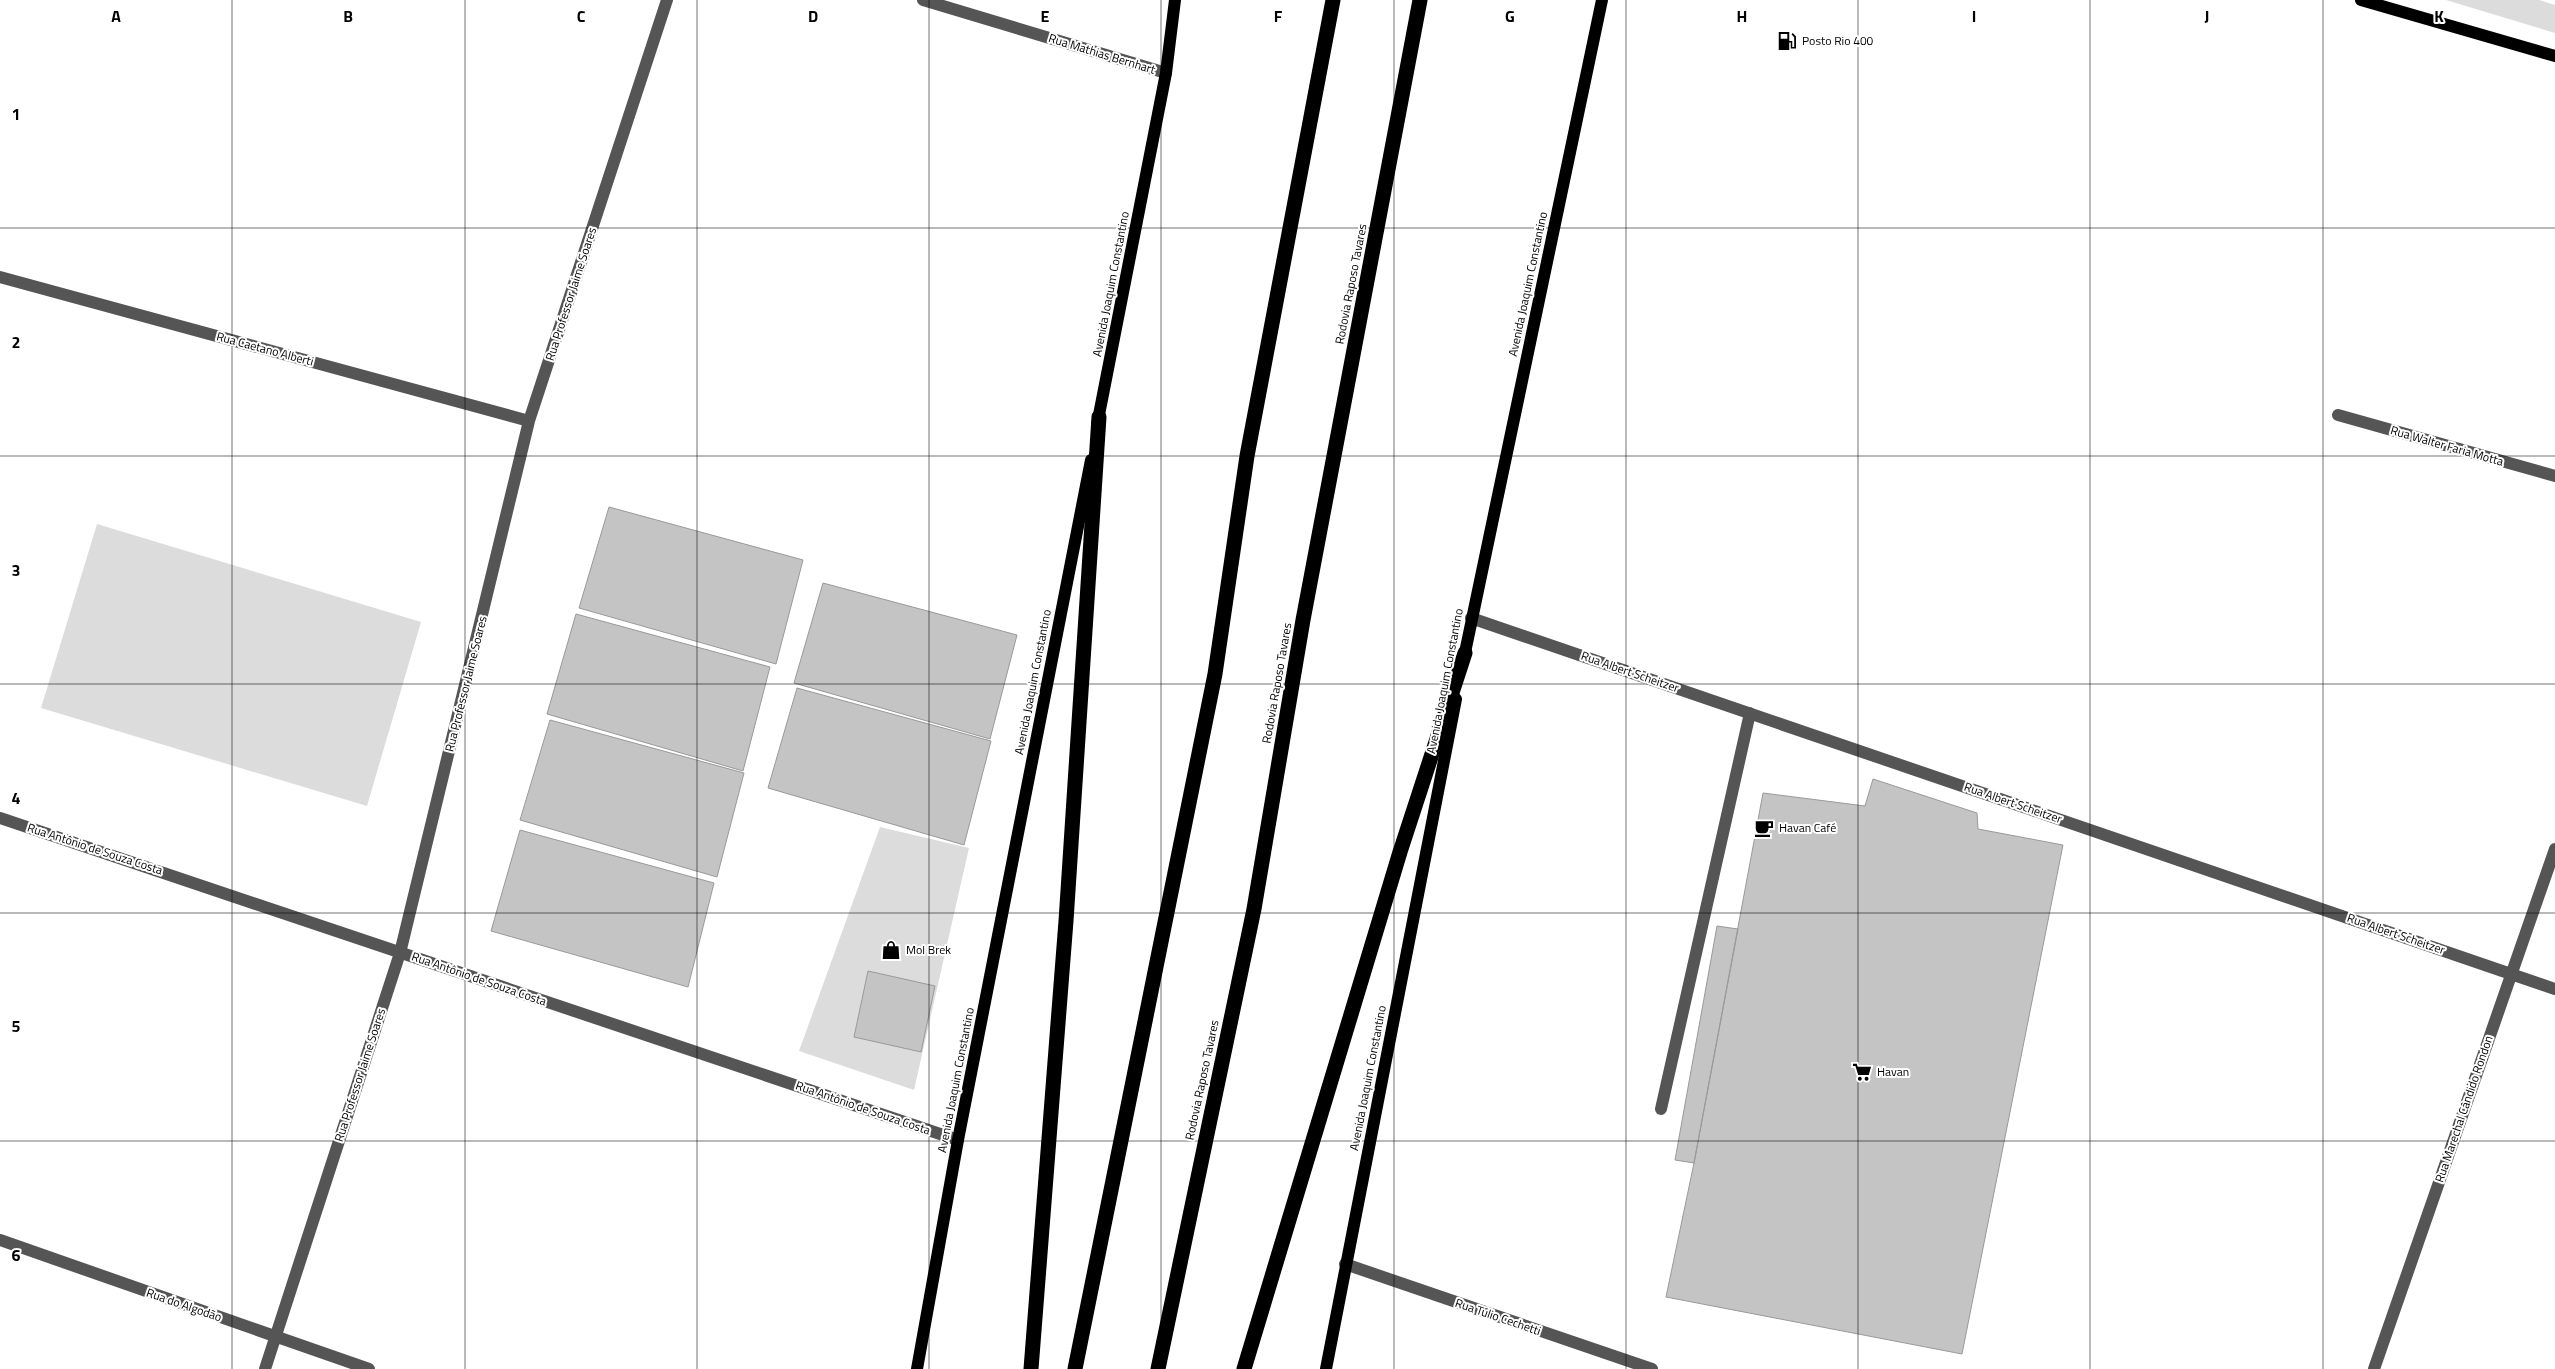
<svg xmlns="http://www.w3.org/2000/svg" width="2555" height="1369" font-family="'Titillium Web',sans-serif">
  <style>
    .green { fill: #dcdcdc }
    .building { fill: #c4c4c4; stroke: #999 }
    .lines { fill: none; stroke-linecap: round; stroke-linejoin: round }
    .minor { stroke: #555; stroke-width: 12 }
    .major { stroke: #000; stroke-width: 12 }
    .highway { stroke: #000; stroke-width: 15 }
    .grid { fill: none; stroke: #000; stroke-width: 1; stroke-opacity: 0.55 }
    .labels { text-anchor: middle; stroke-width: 4; stroke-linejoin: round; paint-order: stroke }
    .poi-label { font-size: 12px; fill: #000; stroke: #fff; text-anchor: start }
    .street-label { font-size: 12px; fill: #000; stroke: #fff }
    .grid-label { font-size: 16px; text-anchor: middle; font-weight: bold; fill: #000; stroke: #fff; stroke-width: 4; stroke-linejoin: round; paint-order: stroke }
  </style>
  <rect width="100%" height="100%" fill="#fff"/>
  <path class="green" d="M 2446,0 L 2539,0 L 2555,5 L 2555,33 Z
    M 97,524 L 421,622 L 367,806 L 41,708 Z
    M 880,827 L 969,848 L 914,1090 L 799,1051 Z"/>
  <path class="building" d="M 609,507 L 803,560 L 776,664 L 579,608 Z
    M 823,583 L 1017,635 L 990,739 L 794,683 Z
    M 576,614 L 770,667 L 743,771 L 547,714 Z
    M 797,688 L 991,741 L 964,845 L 768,788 Z
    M 550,720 L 744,773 L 717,877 L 520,820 Z
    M 1873,779 L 1977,813 L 1978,829 L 2063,845 L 1962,1354 L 1666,1297 L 1694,1163 L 1763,793 L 1865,806 Z
    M 520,830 L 714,883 L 688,987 L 491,931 Z
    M 1717,926 L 1738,929 L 1694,1163 L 1675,1160 Z
    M 868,971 L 935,986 L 921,1052 L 854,1037 Z"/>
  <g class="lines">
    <path class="minor" d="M 923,0 L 1166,73
      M 0,277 L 529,421
      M 2338,415 L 2555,476
      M 1471,618 L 2555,989
      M 0,818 L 958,1140
      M 1661,1109 L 1750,713
      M 0,1240 L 369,1369
      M 1345,1264 L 1652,1369
      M 265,1369 L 400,953 L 529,421 L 667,0
      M 2374,1369 L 2555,849"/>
    <path class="major" d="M 2361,0 L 2555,56
      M 1097,425 L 1166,73 L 1175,0
      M 1463,662 L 1602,0
      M 917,1369 L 958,1140 L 1091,460
      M 1326,1369 L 1456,699"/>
    <path class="highway" d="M 1031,1369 L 1066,921 L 1099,417
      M 1075,1369 L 1215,674 L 1247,456 L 1333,0
      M 1158,1369 L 1254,909 L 1303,620 L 1420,0
      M 1244,1369 L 1400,852 L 1465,653"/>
  </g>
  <path class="grid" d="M 232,0 L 232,1369M 465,0 L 465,1369M 697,0 L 697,1369M 929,0 L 929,1369M 1161,0 L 1161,1369M 1394,0 L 1394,1369M 1626,0 L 1626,1369M 1858,0 L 1858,1369M 2090,0 L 2090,1369M 2323,0 L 2323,1369M 0,228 L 2555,228M 0,456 L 2555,456M 0,684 L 2555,684M 0,913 L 2555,913M 0,1141 L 2555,1141"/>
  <defs>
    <g id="fuel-bare" transform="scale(1.5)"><path d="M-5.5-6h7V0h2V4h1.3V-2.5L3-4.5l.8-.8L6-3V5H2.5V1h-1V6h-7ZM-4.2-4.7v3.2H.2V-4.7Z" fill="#000" stroke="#fff" stroke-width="2.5" paint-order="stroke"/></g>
    <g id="cafe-bare" transform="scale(1.5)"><path d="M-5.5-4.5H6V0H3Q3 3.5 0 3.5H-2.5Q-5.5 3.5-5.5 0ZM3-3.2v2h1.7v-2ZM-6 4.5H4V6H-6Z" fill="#000" stroke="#fff" stroke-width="2.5" paint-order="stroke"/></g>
    <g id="shop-bare" transform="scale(1.5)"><path d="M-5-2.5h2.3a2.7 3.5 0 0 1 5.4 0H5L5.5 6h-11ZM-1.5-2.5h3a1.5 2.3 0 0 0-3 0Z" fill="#000" stroke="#fff" stroke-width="2.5" paint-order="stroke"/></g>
    <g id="supermarket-bare" transform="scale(1.5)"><path d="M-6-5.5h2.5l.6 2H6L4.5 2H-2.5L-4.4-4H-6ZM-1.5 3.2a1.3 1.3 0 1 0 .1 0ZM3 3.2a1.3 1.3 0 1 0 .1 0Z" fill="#000" stroke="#fff" stroke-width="2.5" paint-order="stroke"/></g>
  </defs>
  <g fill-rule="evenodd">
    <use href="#fuel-bare" x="1787" y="41"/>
    <use href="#cafe-bare" x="1764" y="828"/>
    <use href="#shop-bare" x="891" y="950"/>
    <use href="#supermarket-bare" x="1862" y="1072"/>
  </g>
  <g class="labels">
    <g class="poi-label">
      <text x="1802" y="45">Posto Rio 400</text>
      <text x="1779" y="832">Havan Café</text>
      <text x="906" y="954">Mol Brek</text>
      <text x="1877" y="1076">Havan</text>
    </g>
    <g class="street-label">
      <text transform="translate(1102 54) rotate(17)" y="4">Rua Mathias Bernhart</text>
      <text transform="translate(1111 284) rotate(-79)" y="4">Avenida Joaquim Constantino</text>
      <text transform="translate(1351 284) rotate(-79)" y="4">Rodovia Raposo Tavares</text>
      <text transform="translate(1528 284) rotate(-78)" y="4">Avenida Joaquim Constantino</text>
      <text transform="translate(571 294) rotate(-72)" y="4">Rua Professor Jaime Soares</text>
      <text transform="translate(265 349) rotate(15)" y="4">Rua Caetano Alberti</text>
      <text transform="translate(2447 446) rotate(16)" y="4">Rua Walter Faria Motta</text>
      <text transform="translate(1630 672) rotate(19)" y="4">Rua Albert Scheitzer</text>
      <text transform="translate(1445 681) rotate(-79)" y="4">Avenida Joaquim Constantino</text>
      <text transform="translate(1033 682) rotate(-79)" y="4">Avenida Joaquim Constantino</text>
      <text transform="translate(1277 683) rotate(-80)" y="4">Rodovia Raposo Tavares</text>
      <text transform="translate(466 684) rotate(-76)" y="4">Rua Professor Jaime Soares</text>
      <text transform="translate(2013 803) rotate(19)" y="4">Rua Albert Scheitzer</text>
      <text transform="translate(95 849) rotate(18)" y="4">Rua Antônio de Souza Costa</text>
      <text transform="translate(2396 934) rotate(19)" y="4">Rua Albert Scheitzer</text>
      <text transform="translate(479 979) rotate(19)" y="4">Rua Antônio de Souza Costa</text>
      <text transform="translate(360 1075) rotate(-72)" y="4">Rua Professor Jaime Soares</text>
      <text transform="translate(1368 1078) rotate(-79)" y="4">Avenida Joaquim Constantino</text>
      <text transform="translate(956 1080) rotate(-79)" y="4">Avenida Joaquim Constantino</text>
      <text transform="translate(1202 1080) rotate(-78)" y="4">Rodovia Raposo Tavares</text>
      <text transform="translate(863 1108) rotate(19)" y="4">Rua Antônio de Souza Costa</text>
      <text transform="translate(2464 1109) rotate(-71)" y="4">Rua Marechal Cândido Rondon</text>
      <text transform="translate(184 1305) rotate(19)" y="4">Rua do Algodão</text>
      <text transform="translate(1498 1317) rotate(19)" y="4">Rua Túlio Cechetti</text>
    </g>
  </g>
  <g class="grid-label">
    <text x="116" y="22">A</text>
    <text x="348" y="22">B</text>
    <text x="581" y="22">C</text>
    <text x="813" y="22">D</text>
    <text x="1045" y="22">E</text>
    <text x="1278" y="22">F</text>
    <text x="1510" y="22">G</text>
    <text x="1742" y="22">H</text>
    <text x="1974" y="22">I</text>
    <text x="2207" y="22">J</text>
    <text x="2439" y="22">K</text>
    <text x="16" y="120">1</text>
    <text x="16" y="348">2</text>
    <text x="16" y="576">3</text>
    <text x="16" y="804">4</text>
    <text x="16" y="1032">5</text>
    <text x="16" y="1261">6</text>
  </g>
</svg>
